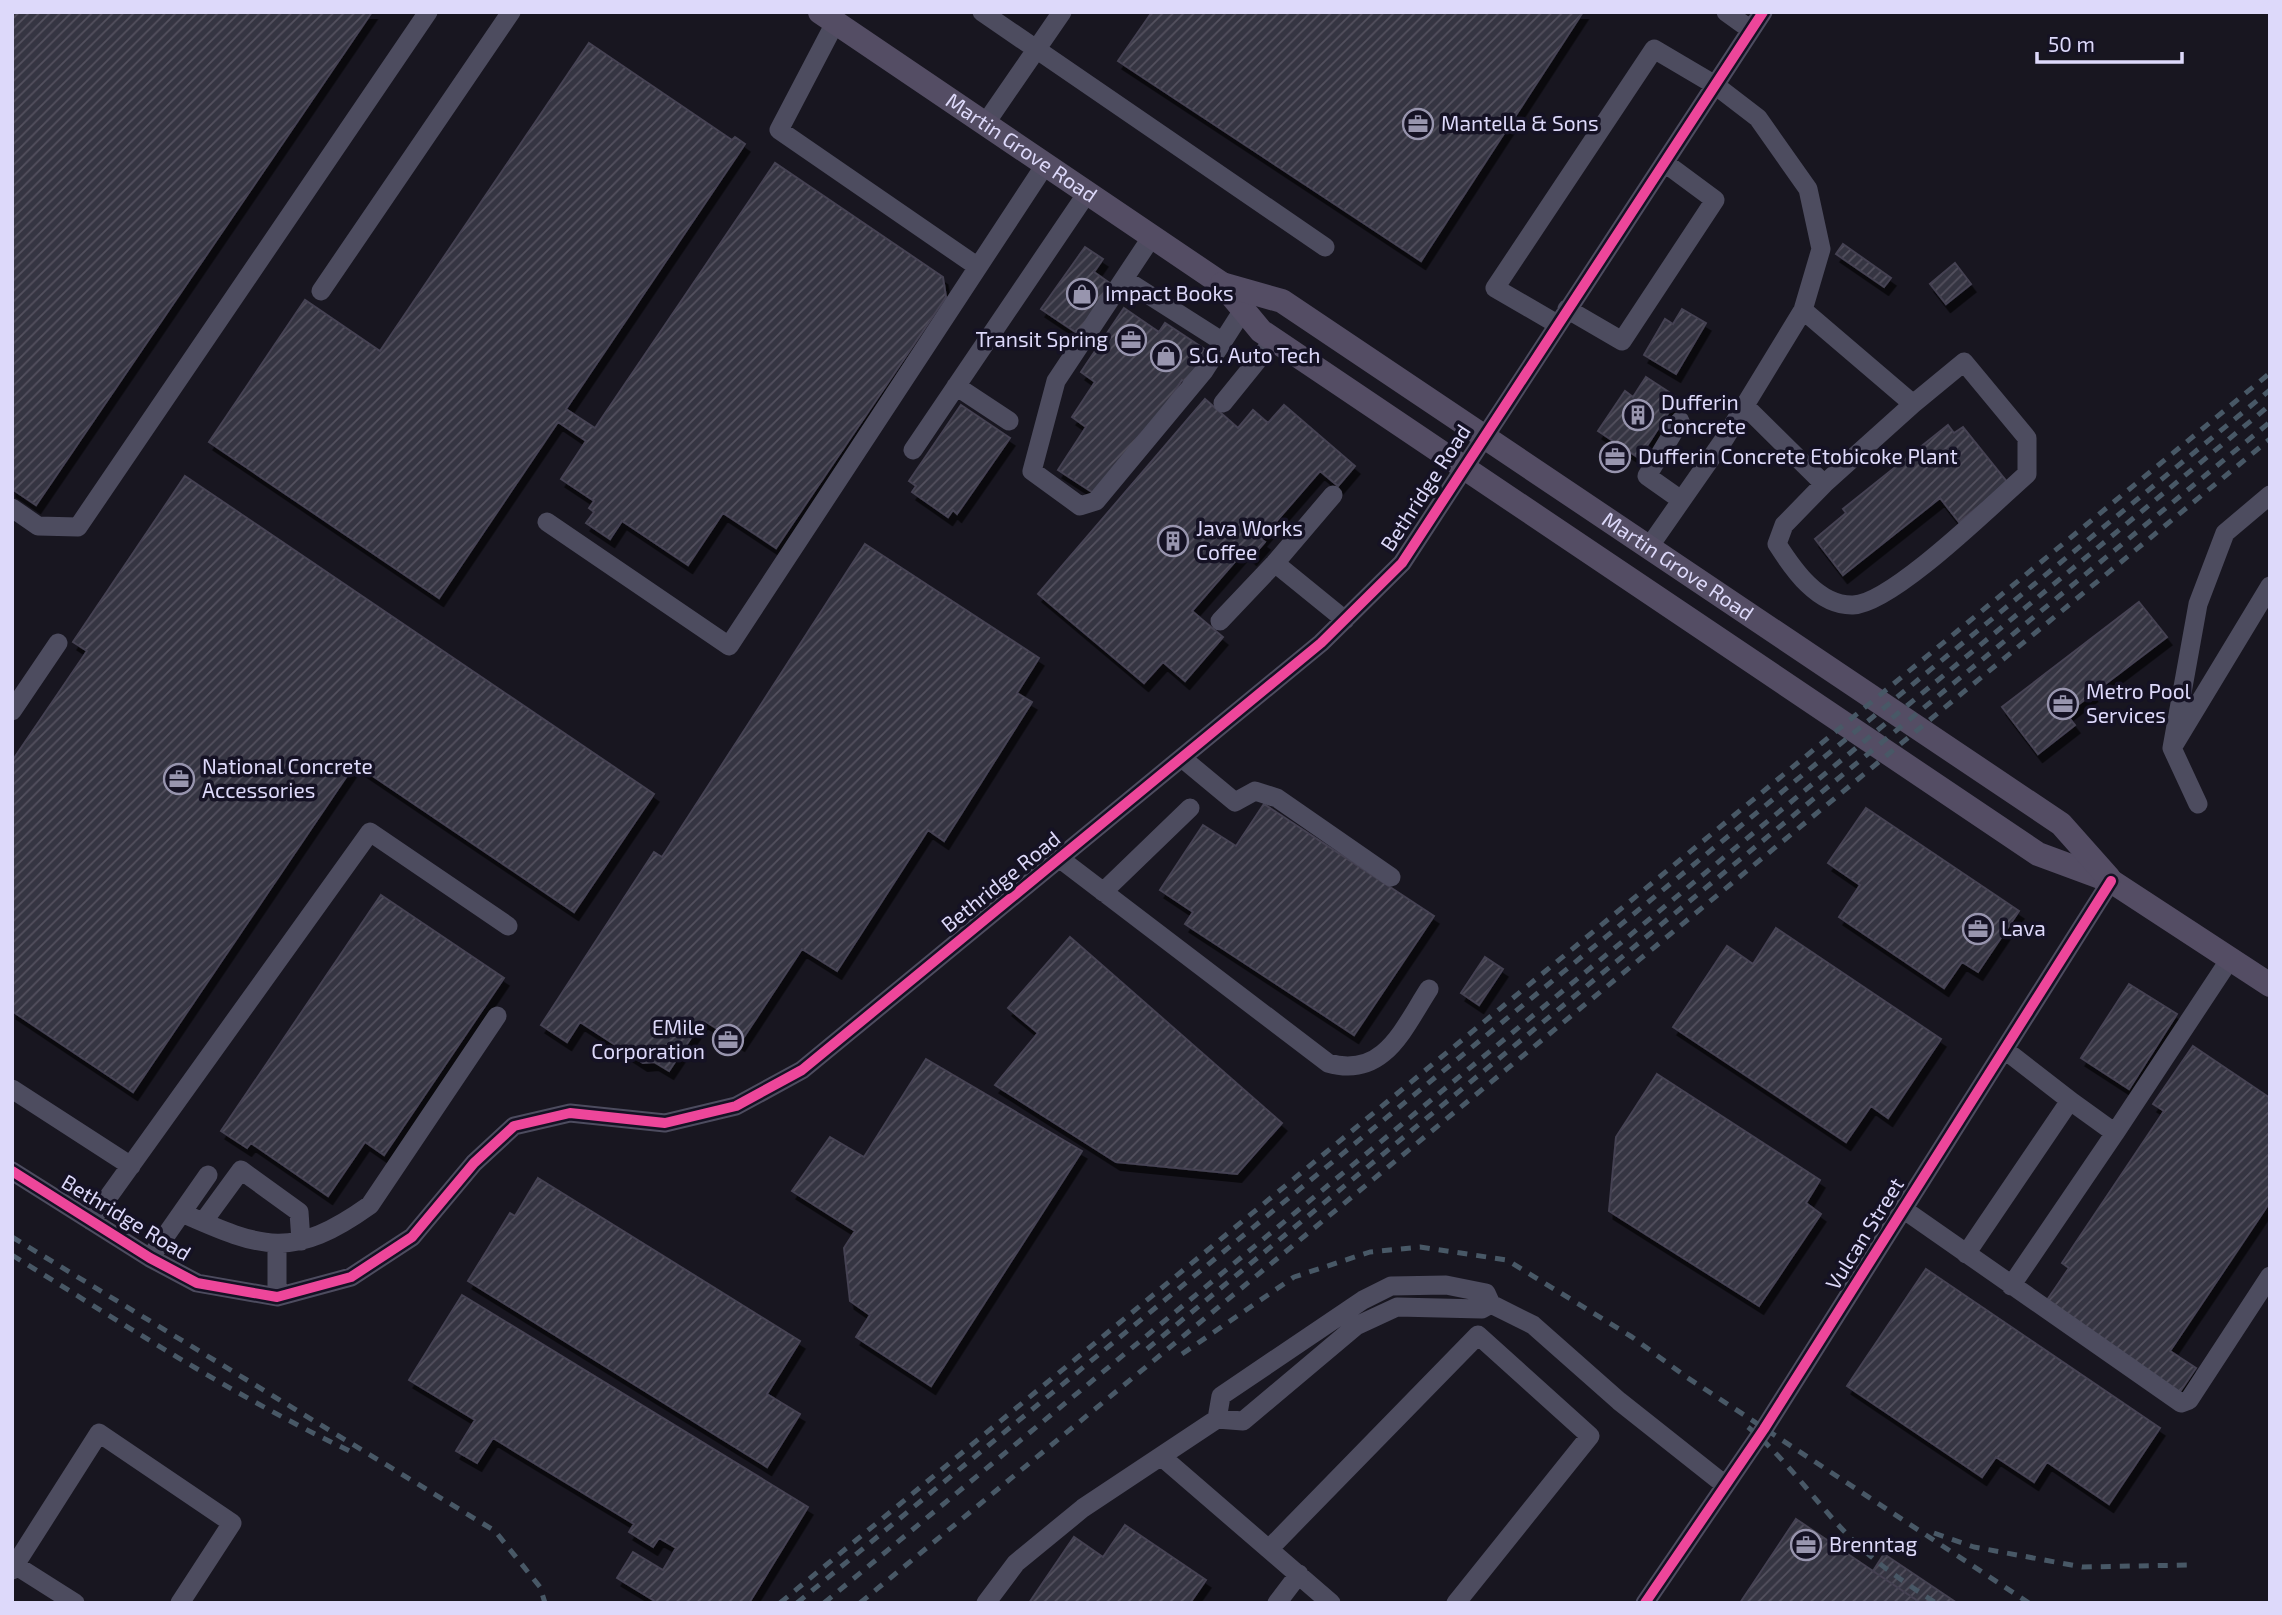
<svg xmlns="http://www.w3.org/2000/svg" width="2282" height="1615" font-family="'Exo 2',sans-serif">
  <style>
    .building { fill: url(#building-hatch); stroke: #454252; stroke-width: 2; filter: url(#shadow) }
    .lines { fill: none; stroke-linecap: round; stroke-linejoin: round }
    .minor { stroke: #4d4c5f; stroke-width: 19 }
    .major { stroke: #544d64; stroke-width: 24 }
    .rail { stroke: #485866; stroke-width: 5; stroke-dasharray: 10 9; stroke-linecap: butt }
    .cycleway-casing { stroke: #151224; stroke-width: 15 }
    .cycleway { stroke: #ed469a; stroke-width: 10 }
    .labels { text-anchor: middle; stroke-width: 7; stroke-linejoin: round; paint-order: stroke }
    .poi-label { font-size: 21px; fill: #ddd9fa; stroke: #151224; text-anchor: start }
    .street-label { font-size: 21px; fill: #ddd9fa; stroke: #151224 }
  </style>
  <defs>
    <pattern id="building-hatch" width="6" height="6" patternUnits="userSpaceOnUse" patternTransform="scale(1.75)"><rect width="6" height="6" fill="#363442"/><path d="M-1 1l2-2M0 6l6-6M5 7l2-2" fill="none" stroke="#53515e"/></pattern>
    <filter id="shadow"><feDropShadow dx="4.5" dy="8" stdDeviation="0" flood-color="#0009"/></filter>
  </defs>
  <rect width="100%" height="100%" fill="#181620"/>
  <path class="building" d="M 12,12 L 372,12 L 36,505 L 12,489 Z
    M 1152,12 L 1583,12 L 1421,261 L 1118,61 Z
    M 589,43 L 732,140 L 735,137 L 745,144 L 566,409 L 595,428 L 775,163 L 943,277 L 946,297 L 776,548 L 723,513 L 688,565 L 622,521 L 610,539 L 586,523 L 594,512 L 589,508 L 594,501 L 561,479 L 586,441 L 558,422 L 439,598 L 209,442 L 305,300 L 380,351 Z
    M 1843,244 L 1891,278 L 1884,287 L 1836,254 Z
    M 1085,247 L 1103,259 L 1094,272 L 1114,286 L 1080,335 L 1041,309 Z
    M 1955,263 L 1971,284 L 1946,304 L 1930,284 Z
    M 1124,308 L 1159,332 L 1165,323 L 1209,352 L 1188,384 L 1182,380 L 1148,432 L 1095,494 L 1058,470 L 1086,427 L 1072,417 L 1095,382 L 1081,372 Z
    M 1682,309 L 1706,323 L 1676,374 L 1644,355 L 1665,319 L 1673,324 Z
    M 1646,377 L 1678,398 L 1639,458 L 1598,431 L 1625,391 L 1633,397 Z
    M 1205,399 L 1238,428 L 1253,410 L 1268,423 L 1284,405 L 1355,466 L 1338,486 L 1320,471 L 1261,539 L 1265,542 L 1252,557 L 1245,550 L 1192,611 L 1223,637 L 1185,681 L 1163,662 L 1144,683 L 1038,594 Z
    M 961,405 L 1010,438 L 957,514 L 953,510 L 948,517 L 912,492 L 916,486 L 909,481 Z
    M 1948,425 L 1954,433 L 1963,427 L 2008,483 L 1959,522 L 1940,498 L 1843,575 L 1815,539 L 1846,513 L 1843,509 Z
    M 185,476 L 654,794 L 574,912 L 355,764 L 133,1092 L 12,1011 L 12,761 L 87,651 L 73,642 Z
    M 865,544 L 1039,658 L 1017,693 L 1032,702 L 944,841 L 928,830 L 837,971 L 802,949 L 740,1043 L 703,1020 L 669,1071 L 654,1062 L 643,1063 L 580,1022 L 567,1042 L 541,1025 L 654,852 L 662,857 Z
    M 2139,602 L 2167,637 L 2066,714 L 2075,725 L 2038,754 L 2002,707 Z
    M 1264,804 L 1434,916 L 1354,1035 L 1185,924 L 1193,912 L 1160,890 L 1203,825 L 1236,846 Z
    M 1866,808 L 2019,911 L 1978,972 L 1962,962 L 1944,988 L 1839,917 L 1860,885 L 1828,863 Z
    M 381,895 L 504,978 L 384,1155 L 365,1142 L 328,1196 L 251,1143 L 247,1148 L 221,1131 Z
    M 1776,928 L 1941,1039 L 1888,1118 L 1871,1106 L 1846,1142 L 1673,1027 L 1727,946 L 1753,964 Z
    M 1070,937 L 1282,1123 L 1237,1174 L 1116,1162 L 995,1085 L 1038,1033 L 1008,1008 Z
    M 1485,957 L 1503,969 L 1479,1005 L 1461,993 Z
    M 2129,984 L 2177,1014 L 2129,1089 L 2081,1058 Z
    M 2193,1046 L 2270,1098 L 2270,1202 L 2170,1351 L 2196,1368 L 2179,1393 L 2045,1303 L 2069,1268 L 2062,1263 L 2164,1111 L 2153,1104 Z
    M 926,1059 L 1082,1151 L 931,1386 L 856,1337 L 870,1315 L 850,1301 L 844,1248 L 855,1231 L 792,1191 L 830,1137 L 864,1157 Z
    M 1657,1074 L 1820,1180 L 1806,1203 L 1821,1214 L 1759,1306 L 1609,1211 L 1616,1137 Z
    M 538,1178 L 800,1341 L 767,1394 L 800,1414 L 767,1467 L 468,1281 L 510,1213 L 515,1216 Z
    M 1926,1269 L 2160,1428 L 2109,1504 L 2047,1462 L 2034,1482 L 1996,1457 L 1982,1477 L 1847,1386 Z
    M 462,1295 L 808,1507 L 749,1603 L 658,1603 L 617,1578 L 633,1552 L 663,1570 L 676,1548 L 659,1538 L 653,1547 L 629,1532 L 634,1524 L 493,1438 L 477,1463 L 456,1451 L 475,1420 L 409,1380 Z
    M 1796,1519 L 1873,1571 L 1921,1603 L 1740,1603 Z
    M 1125,1525 L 1206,1580 L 1190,1603 L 1029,1603 L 1074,1537 L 1103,1557 Z
    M 1884,1554 L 1957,1603 L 1921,1603 L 1873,1571 Z"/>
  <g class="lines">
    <path class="minor" d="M 982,12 L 1325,247
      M 1726,12 L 1751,30
      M 835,23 L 779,130 L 978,267
      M 985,124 L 1062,12
      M 1151,238 L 1056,381 L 1032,471 L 1080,506 L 1096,501 L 1204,371 L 1243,310
      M 1124,279 L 1223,342
      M 321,291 L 511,12
      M 1567,309 L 1622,341 L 1715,200 L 1665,163
      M 1557,324 L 1495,288 L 1654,49 L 1715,85 L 1758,118 L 1808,189 L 1821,249 L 1803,310 L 1725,438 L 1649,547
      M 956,386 L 1009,421
      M 1223,403 L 1274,340
      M 1745,406 L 1824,484 L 1913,404 L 1803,310
      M 1680,421 L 1647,476 L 1681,500
      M 913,450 L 1087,193
      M 1824,484 L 1784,525 L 1777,544 C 1793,569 1818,606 1853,605 C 1892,604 1994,503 2027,474 L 2027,438 L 1964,362 L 1913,404
      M 1333,495 L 1275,563 L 1345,620
      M 12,508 L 38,526 L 78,527 L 428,12
      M 547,522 L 729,646 L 1045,165
      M 1220,621 L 1275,563
      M 12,711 L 58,643
      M 2172,748 L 2198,604 L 2225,533 L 2270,495
      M 1182,758 L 1235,802 L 1255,791 L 1277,798 L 1391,877
      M 2198,804 L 2172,748 L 2270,586
      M 1059,858 L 1328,1063 C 1384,1079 1403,1029 1429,989
      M 1103,892 L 1190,808
      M 2005,1050 L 2072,1102
      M 12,1089 L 131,1166
      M 12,1171 L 150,1258 L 197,1283 L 277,1297 L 351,1277 L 412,1237 L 474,1163 L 514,1126 L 570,1113 L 665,1123 L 736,1106 L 802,1070 L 1321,643 L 1402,563 L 1763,12
      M 1903,1209 L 2181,1403 L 2189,1400 L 2270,1276
      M 182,1213 C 263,1249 293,1260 370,1205 L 497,1016
      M 91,1221 L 370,832 L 508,926
      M 203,1222 L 241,1170 L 299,1212 L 301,1241
      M 1966,1254 L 2067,1105 L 2072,1102 L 2115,1133 L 2230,959
      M 150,1258 L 208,1175
      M 1446,1285 L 1486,1293 L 1491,1304 L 1482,1309 L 1397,1307 L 1356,1326 L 1243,1421 L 1217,1419 L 1221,1396 L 1363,1300 L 1391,1286 Z
      M 2011,1286 L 2115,1133
      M 277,1297 L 277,1245
      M 1491,1304 L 1533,1325 L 1619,1401 L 1725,1485
      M 1162,1457 L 1331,1603
      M 1269,1549 L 1478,1335 L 1590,1436 L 1456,1603
      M 15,1565 L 99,1433 L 232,1523 L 180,1603
      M 12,1570 L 15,1565 L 75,1603
      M 986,1603 L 1016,1563 L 1083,1508 L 1217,1419
      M 1277,1603 L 1299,1574
      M 1645,1603 L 1764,1429 L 2111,881"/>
    <g class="major">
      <path id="s1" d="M 820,12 L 1222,284 L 1261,331 L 2038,854 L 2111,881 L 2270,985"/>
      <path id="s2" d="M 1222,284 L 1282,301 L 2061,824 L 2109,878"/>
    </g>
    <path class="rail" d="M 12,1237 L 495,1531 L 540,1587 L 545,1603
      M 12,1255 C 125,1325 235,1397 356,1454
      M 1147,1349 L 2270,422
      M 1182,1354 L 1294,1277 L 1370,1252 L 1420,1247 L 1507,1260 L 1632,1337 L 1685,1376 L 2029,1603
      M 1748,1427 C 1784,1457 1811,1496 1843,1530 C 1871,1560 1902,1581 1936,1603
      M 1934,1533 L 1974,1547 L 2082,1567 L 2189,1565
      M 780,1603 L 2270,373
      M 797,1603 L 2270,390
      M 824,1603 L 2270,405
      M 860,1603 L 2270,439"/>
    <g class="cycleway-casing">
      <path id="cycleway" d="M 12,1171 L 150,1258 L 197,1283 L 277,1297 L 351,1277 L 412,1237 L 474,1163 L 514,1126 L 570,1113 L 665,1123 L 736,1106 L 802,1070 L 1321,643 L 1402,563 L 1763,12
        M 1645,1603 L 1764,1429 L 2111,881"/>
    </g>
    <use href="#cycleway" class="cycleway"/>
  </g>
  <defs>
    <g id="office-ring" transform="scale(1.575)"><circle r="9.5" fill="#151224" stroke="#9895ae" stroke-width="1.5"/><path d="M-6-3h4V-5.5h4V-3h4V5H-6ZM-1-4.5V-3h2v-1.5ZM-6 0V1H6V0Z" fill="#9895ae"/></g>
    <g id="shop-ring" transform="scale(1.575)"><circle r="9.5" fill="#151224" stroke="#9895ae" stroke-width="1.5"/><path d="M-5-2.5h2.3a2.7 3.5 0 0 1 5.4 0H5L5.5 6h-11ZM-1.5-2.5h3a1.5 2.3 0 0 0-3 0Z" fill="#9895ae"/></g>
    <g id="building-ring" transform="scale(1.575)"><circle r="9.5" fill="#151224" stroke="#9895ae" stroke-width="1.5"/><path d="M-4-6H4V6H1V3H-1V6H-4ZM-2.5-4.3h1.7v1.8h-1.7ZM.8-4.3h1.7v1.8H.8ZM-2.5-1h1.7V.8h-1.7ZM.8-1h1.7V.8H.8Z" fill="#9895ae"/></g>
  </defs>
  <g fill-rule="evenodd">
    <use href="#office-ring" x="1418" y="124"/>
    <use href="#shop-ring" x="1082" y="294"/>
    <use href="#office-ring" x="1131" y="340"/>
    <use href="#shop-ring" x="1166" y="356"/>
    <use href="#building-ring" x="1638" y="415"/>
    <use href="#office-ring" x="1615" y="457"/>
    <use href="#building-ring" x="1173" y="541"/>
    <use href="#office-ring" x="2063" y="704"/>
    <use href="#office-ring" x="179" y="779"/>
    <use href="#office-ring" x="1978" y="929"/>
    <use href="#office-ring" x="728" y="1040"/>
    <use href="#office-ring" x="1806" y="1545"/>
  </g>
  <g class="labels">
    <g class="poi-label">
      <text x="1441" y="131">Mantella &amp; Sons</text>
      <text x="1105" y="301">Impact Books</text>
      <text x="1108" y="347" text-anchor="end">Transit Spring</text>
      <text x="1189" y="363">S.G. Auto Tech</text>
      <text x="1661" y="410">Dufferin<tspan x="1661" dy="24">Concrete</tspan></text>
      <text x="1638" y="464">Dufferin Concrete Etobicoke Plant</text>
      <text x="1196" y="536">Java Works<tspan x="1196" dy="24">Coffee</tspan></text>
      <text x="2086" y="699">Metro Pool<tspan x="2086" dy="24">Services</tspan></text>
      <text x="202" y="774">National Concrete<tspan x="202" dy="24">Accessories</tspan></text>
      <text x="2001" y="936">Lava</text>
      <text x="705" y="1035" text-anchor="end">EMile<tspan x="705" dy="24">Corporation</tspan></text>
      <text x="1829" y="1552">Brenntag</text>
    </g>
    <g class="street-label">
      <text dy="7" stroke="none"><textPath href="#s1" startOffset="243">Martin Grove Road</textPath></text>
      <text transform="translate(1426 488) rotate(-57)" y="7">Bethridge Road</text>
      <text dy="7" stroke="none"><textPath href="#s2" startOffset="539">Martin Grove Road</textPath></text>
      <text transform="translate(1001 882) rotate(-39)" y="7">Bethridge Road</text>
      <text transform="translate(126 1218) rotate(31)" y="7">Bethridge Road</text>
      <text transform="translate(1865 1234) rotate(-58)" y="7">Vulcan Street</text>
    </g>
  </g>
  <rect width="2282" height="1615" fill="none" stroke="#ddd9fa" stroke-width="28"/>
  <path d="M2037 52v10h145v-10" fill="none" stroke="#ddd9fa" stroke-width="3.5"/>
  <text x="2048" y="52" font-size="21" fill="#ddd9fa" stroke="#151224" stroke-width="5" paint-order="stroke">50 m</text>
</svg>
